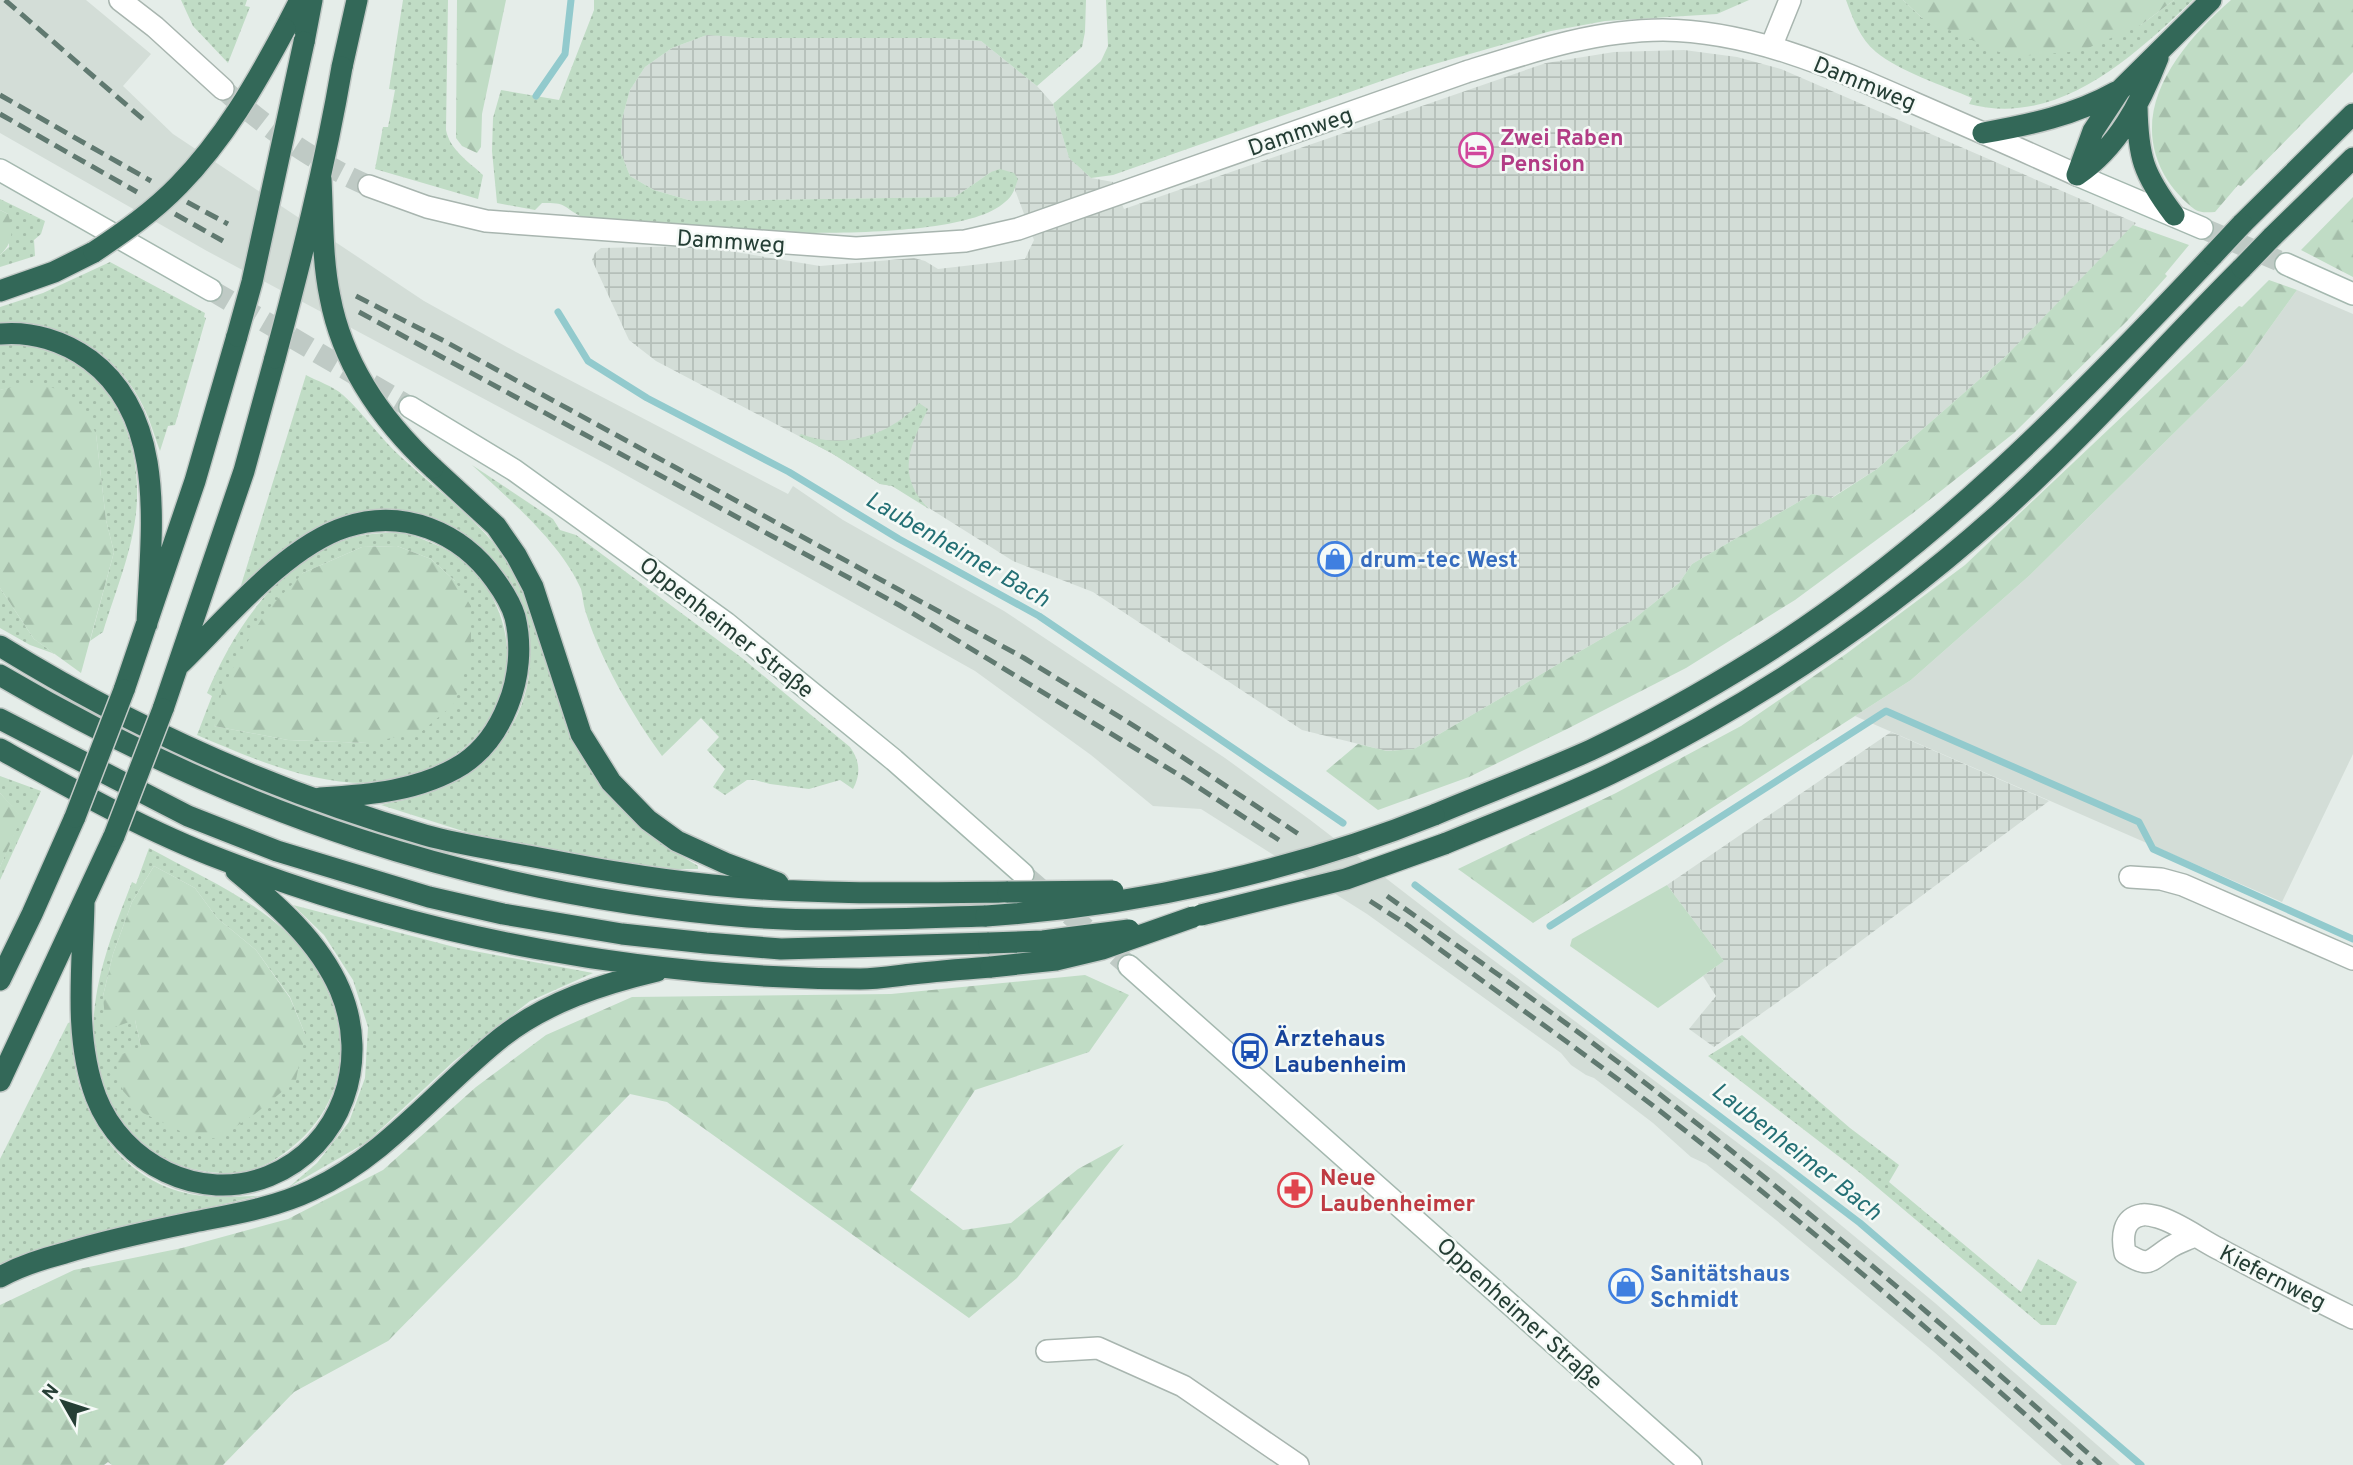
<svg xmlns="http://www.w3.org/2000/svg" width="2353" height="1465" font-family="Overpass,sans-serif">
  <style>
    .built { fill: #d3ddd7 }
    .industrial { fill: url(#industrial-grid) }
    .grass { fill: url(#grass-dots); fill-rule: evenodd }
    .forest { fill: url(#forest-firs) }
    .garden { fill: #c0dcc5 }
    .lines { fill: none; stroke-linecap: round; stroke-linejoin: round }
    .stream { stroke: #92cacd; stroke-width: 7 }
    .street-tunnel { stroke: #bfcac5; stroke-width: 21; stroke-dasharray: 21 10; stroke-linecap: butt }
    .secondary-tunnel { stroke: #bfcac5; stroke-width: 21; stroke-dasharray: 21 10; stroke-linecap: butt }
    .street-casing { stroke: #a8b5af; stroke-width: 24 }
    .secondary-casing { stroke: #a4b8af; stroke-width: 24 }
    .highway-casing { stroke: #c2c9c6; stroke-width: 24 }
    .street { stroke: #fff; stroke-width: 21 }
    .secondary { stroke: #fff; stroke-width: 21 }
    .highway { stroke: #336858; stroke-width: 21 }
    .rail { stroke: #607970; stroke-width: 5; stroke-dasharray: 14 7; stroke-linecap: butt }
    .highway-bridge-casing { stroke: #c2c9c6; stroke-width: 24; stroke-linecap: butt }
    .highway-bridge { stroke: #336858; stroke-width: 21 }
    .labels { text-anchor: middle; stroke-width: 5; stroke-linejoin: round; paint-order: stroke }
    .street-label { font-size: 23px; fill: #253e35; stroke: #f5faf7 }
    .hotel-label { font-size: 23px; font-weight: bold; fill: #b23c85; stroke: #f5faf7; text-anchor: start }
    .shop-label { font-size: 23px; font-weight: bold; fill: #366cbe; stroke: #f5faf7; text-anchor: start }
    .transit-label { font-size: 23px; font-weight: bold; fill: #164399; stroke: #f5faf7; text-anchor: start }
    .health-label { font-size: 23px; font-weight: bold; fill: #be3a42; stroke: #f5faf7; text-anchor: start }
    .water-label { font-size: 24px; font-style: italic; fill: #247075; stroke: #f5faf7 }
  </style>
  <defs>
    <pattern id="industrial-grid" width="8" height="8" patternUnits="userSpaceOnUse" patternTransform="scale(1.75)"><rect width="8" height="8" fill="#d3ddd7"/><path d="M0 4h8M4 0v8" fill="none" stroke="#b5bfb9"/></pattern>
    <pattern id="grass-dots" width="8" height="8" patternUnits="userSpaceOnUse" patternTransform="scale(1.75)"><rect width="8" height="8" fill="#c0dcc5"/><path d="M2 2h.1M6 6h.1" fill="none" stroke="#a5beaa" stroke-width="1.8" stroke-linecap="round"/></pattern>
    <pattern id="forest-firs" width="22" height="20" patternUnits="userSpaceOnUse" patternTransform="scale(1.75)"><rect width="22" height="20" fill="#c0dcc5"/><path d="M5 1l3.5 6h-7zM16 11l3.5 6h-7z" fill="#a5beaa"/></pattern>
  </defs>
  <rect width="100%" height="100%" fill="#e5ede9"/>
  <path class="built" d="M 0,0 L 86,0 L 151,54 L 123,86 L 173,134 L 424,301 L 516,352 L 788,494 L 793,486 L 843,520 L 1004,611 L 1225,758 L 1309,819 L 1457,933 L 1778,1173 L 1935,1303 L 2120,1465 L 2062,1465 L 1934,1352 L 1776,1220 L 1706,1164 L 1691,1157 L 1653,1123 L 1594,1078 L 1586,1075 L 1571,1065 L 1561,1053 L 1367,914 L 1201,809 L 1153,806 L 1091,755 L 975,671 L 608,465 L 207,251 L 0,133 Z
    M 2297,290 L 2353,314 L 2353,754 L 2282,902 L 1855,716 L 1911,680 L 2030,575 L 2243,365 Z"/>
  <path class="industrial" d="M 707,35 L 752,38 L 936,38 L 981,41 L 1037,86 L 1053,104 L 1069,158 L 1091,178 L 1113,182 L 1124,209 L 1546,63 L 1614,52 L 1684,50 L 1737,57 L 1781,69 L 2136,223 L 2005,357 L 1877,469 L 1831,498 L 1812,494 L 1692,564 L 1679,583 L 1630,622 L 1414,749 L 1387,751 L 1302,730 L 1093,592 L 1013,561 L 902,491 L 892,486 L 880,484 L 833,454 L 656,361 L 629,340 L 592,260 L 595,253 L 601,248 L 699,246 L 820,266 L 914,258 L 925,261 L 938,269 L 1025,259 L 1034,240 L 1015,190 L 1017,179 L 991,172 L 955,197 L 692,201 L 654,190 L 630,176 L 621,153 L 622,119 L 630,90 L 645,67 L 672,48 Z
    M 1891,732 L 2049,801 L 1799,987 L 1714,1047 L 1689,1029 L 1716,996 L 1703,976 L 1724,961 L 1667,885 Z"/>
  <path class="grass" d="M 181,0 L 247,0 L 245,6 L 250,7 L 228,63 L 193,26 Z
    M 403,0 L 448,0 L 446,130 C 450,150 468,161 483,175 L 478,199 L 375,169 L 383,127 L 388,127 L 395,90 L 389,89 Z
    M 594,0 L 1086,0 L 1085,32 L 1082,47 L 1037,86 L 981,41 L 936,38 L 752,38 L 707,35 L 672,48 L 645,67 L 630,90 L 622,119 L 621,153 L 630,176 L 654,190 L 692,201 L 955,197 L 991,172 L 1000,169 L 1014,173 L 1018,179 C 1015,188 1013,196 1005,202 C 960,244 750,232 686,229 C 663,227 639,228 616,225 C 606,224 590,221 580,216 C 560,205 568,203 542,203 L 535,210 L 497,203 L 492,151 L 493,118 L 501,90 L 559,100 L 594,10 Z
    M 1106,0 L 1749,0 L 1717,14 L 1605,21 L 1551,31 L 1410,71 L 1113,175 L 1091,178 L 1069,158 L 1053,104 L 1101,61 L 1108,46 Z
    M 1846,0 L 1903,0 L 1922,18 L 2141,25 L 2174,0 L 2193,0 C 2134,56 2058,128 1969,104 L 1972,98 C 1944,86 1899,71 1876,52 C 1860,39 1853,19 1846,0 Z
    M 0,199 L 45,221 L 41,234 L 34,240 L 35,256 L 0,267 L 0,255 L 9,247 L 8,214 L 0,210 Z
    M 110,262 L 205,313 L 204,317 L 206,318 L 175,425 L 168,426 L 160,451 C 155,438 151,423 145,410 C 119,352 63,321 0,323 L 0,307 L 43,293 Z
    M 3,343 C 24,345 47,346 66,357 C 116,384 139,443 137,498 C 136,543 116,589 103,632 L 90,641 L 114,552 L 106,520 L 96,434 L 10,388 L 0,390 L 0,344 Z
    M 306,375 C 317,381 333,386 343,395 C 364,414 380,438 401,457 C 446,499 501,535 525,594 C 542,634 551,679 566,720 C 589,787 639,831 698,866 L 698,869 L 664,869 L 620,863 L 469,833 L 381,805 C 391,802 402,801 412,798 C 435,792 461,781 479,765 C 606,655 474,449 320,527 C 289,542 264,572 238,595 Z
    M 919,403 L 928,409 C 910,446 895,475 929,509 L 892,486 L 880,484 L 833,454 L 799,436 L 801,434 C 842,450 890,436 919,403 Z
    M 472,465 L 553,519 L 560,530 L 576,535 L 742,658 L 850,747 C 860,761 861,774 853,789 L 840,780 L 809,789 L 770,784 L 755,780 L 747,780 L 725,795 L 713,787 L 725,769 L 707,750 L 719,737 L 701,718 L 662,756 C 631,713 601,661 585,610 C 583,603 583,596 581,589 C 561,543 509,499 472,465 Z
    M 404,532 C 424,540 444,546 461,559 C 480,573 492,593 500,615 C 529,698 468,772 386,782 C 320,789 256,760 197,735 L 212,696 L 207,693 C 233,631 277,563 345,540 C 363,533 384,533 404,532 ZM 397,546 L 431,559 L 455,581 L 367,743 L 288,740 L 214,726 L 303,573 L 362,547 Z
    M 0,588 L 34,639 L 55,654 L 30,645 L 0,628 Z
    M 0,776 L 41,791 L 0,880 L 0,867 L 21,817 L 0,793 Z
    M 149,848 C 203,878 268,904 306,954 C 353,1017 355,1096 292,1147 C 277,1160 255,1172 235,1173 C 199,1175 158,1162 132,1138 C 104,1112 91,1051 94,1014 C 98,968 115,926 132,882 L 136,884 ZM 154,866 L 195,888 L 217,918 L 256,950 L 290,997 L 305,1034 L 141,1047 L 135,1020 L 103,996 L 113,954 L 132,902 Z
    M 293,905 L 458,948 L 593,973 L 530,1001 L 454,1061 L 367,1142 L 289,1187 L 317,1163 L 349,1122 L 365,1078 L 368,1027 L 353,980 L 324,935 Z
    M 71,1022 C 72,1034 72,1047 74,1059 C 81,1117 121,1174 178,1191 C 204,1199 232,1197 258,1196 L 73,1239 L 0,1266 L 0,1159 L 68,1023 Z
    M 1742,1035 L 1850,1128 L 1899,1165 L 1889,1182 L 2021,1292 L 2038,1259 L 2077,1282 L 2056,1325 L 2041,1325 L 1859,1172 L 1708,1056 Z"/>
  <path class="forest" d="M 457,0 L 506,0 L 482,114 L 481,147 L 477,153 L 462,146 L 456,138 Z
    M 1903,0 L 2174,0 L 2141,25 L 2081,51 L 2024,56 L 1999,52 L 1922,18 Z
    M 2231,0 L 2353,0 L 2353,72 L 2241,186 L 2238,185 L 2215,212 C 2210,212 2203,213 2198,211 C 2190,208 2173,189 2168,181 C 2124,112 2179,46 2231,0 Z
    M 2353,197 L 2353,277 L 2301,250 Z
    M 0,210 L 8,214 C 14,230 13,243 0,255 Z
    M 2133,225 L 2189,245 L 2165,274 L 2167,276 L 2127,321 L 2014,433 L 1913,513 L 1795,600 L 1686,668 L 1567,729 L 1469,777 L 1378,810 L 1326,771 L 1358,744 L 1387,751 L 1414,749 L 1630,622 L 1679,583 L 1692,564 L 1812,494 L 1832,498 L 1877,469 L 2005,357 Z
    M 2269,280 L 2297,290 L 2243,365 L 2030,575 L 1911,680 L 1533,923 L 1458,869 L 1616,793 L 1741,726 L 1846,654 L 1965,565 L 2239,306 L 2242,307 Z
    M 27,383 L 51,387 L 67,394 L 84,409 L 96,434 L 106,520 L 114,552 L 81,673 L 34,639 L 0,588 L 0,390 Z
    M 397,546 L 431,559 L 455,581 L 471,606 L 471,653 L 453,705 L 421,732 L 367,743 L 288,740 L 214,726 L 222,690 L 241,652 L 268,609 L 303,573 L 362,547 Z
    M 0,793 L 22,817 L 0,867 Z
    M 154,866 L 195,888 L 217,918 L 256,950 L 290,998 L 305,1034 L 296,1080 L 255,1114 L 217,1139 L 182,1132 L 143,1113 L 123,1091 L 114,1057 L 141,1047 L 135,1020 L 106,1030 L 103,996 L 113,954 L 132,902 Z
    M 1085,975 L 1129,995 L 1089,1052 L 975,1090 L 910,1190 L 963,1230 L 1011,1223 L 1078,1169 L 1124,1144 L 1017,1278 L 969,1318 L 667,1102 L 630,1094 L 388,1341 L 294,1392 L 223,1465 L 112,1465 L 108,1462 L 104,1465 L 0,1465 L 0,1305 L 74,1270 L 182,1248 L 288,1219 L 383,1170 L 476,1087 L 546,1035 L 632,997 L 891,994 Z"/>
  <path class="garden" d="M 1667,885 L 1724,961 L 1658,1008 L 1570,946 L 1572,939 Z"/>
  <g class="lines">
    <path class="stream" d="M 536,96 L 565,54 L 571,0
      M 558,312 L 588,361 L 647,398 L 789,472 L 899,539 L 1039,616 L 1343,823
      M 1415,885 L 1860,1223 L 2141,1465
      M 1550,926 L 1886,711 L 2139,822 L 2153,849 L 2353,939"/>
    <path class="street-tunnel" d="M 223,89 C 267,128 315,163 369,186"/>
    <path class="secondary-tunnel" d="M 2202,228 L 2286,264
      M 211,290 L 410,407
      M 1023,874 L 1129,966"/>
    <g class="street-casing">
      <path id="street" d="M 120,0 L 155,27 L 223,89
        M 1771,47 L 1790,0
        M 369,186 L 427,207 L 486,221 L 856,248 L 965,241 L 1018,229 L 1466,72 C 1530,52 1595,30 1663,30 C 1751,31 1832,67 1912,102 C 1967,126 2022,150 2077,175
        M 2130,877 L 2161,879 L 2183,885 L 2353,959
        M 2194,1236 C 2186,1240 2176,1243 2169,1248 C 2148,1262 2149,1268 2125,1253 C 2122,1238 2122,1218 2142,1215 C 2146,1214 2154,1216 2158,1217 C 2177,1222 2201,1240 2219,1249 C 2264,1273 2308,1296 2353,1318
        M 1047,1351 L 1098,1348 L 1183,1386 L 1298,1465"/>
    </g>
    <g class="secondary-casing">
      <path id="secondary" d="M 0,170 L 211,290
        M 2077,175 L 2202,228
        M 2286,264 L 2353,294
        M 410,407 L 514,470 L 726,623 L 894,760 L 1023,874
        M 1129,966 L 1691,1465"/>
    </g>
    <g class="highway-casing">
      <path id="highway" d="M 285,29 L 300,0
        M 304,42 L 312,0
        M 342,67 L 357,0
        M 2137,106 C 2138,157 2143,174 2174,215
        M 1983,133 C 2029,125 2075,115 2116,92
        M 2077,175 L 2093,131 L 2120,90 L 2211,0
        M 2077,175 C 2118,147 2140,104 2158,58
        M 2242,224 L 2353,114
        M 2272,237 L 2353,158
        M 0,291 L 54,272 L 94,252
        M 0,334 C 32,331 64,341 90,360 C 170,420 150,537 147,624
        M 433,468 L 496,526 L 516,555 L 533,587 L 581,734 L 611,782 L 648,820 L 677,841 L 725,863 L 778,883
        M 0,646 C 131,727 276,792 425,835 C 457,844 490,849 523,855 C 586,867 648,879 712,885 C 810,895 910,893 1008,892
        M 180,664 C 225,620 286,546 346,527 C 403,508 461,532 495,580 C 503,591 511,603 515,617 C 522,646 519,678 508,705 C 499,728 484,750 463,764 C 420,791 369,795 320,798
        M 0,675 C 235,813 476,895 748,917 C 827,923 907,918 986,916
        M 124,690 L 195,481 L 237,336
        M 163,709 L 244,471 L 275,358
        M 0,719 L 188,816 L 277,851 L 429,897 L 503,914 L 622,934 L 706,943 L 781,949 L 989,943
        M 0,749 C 72,789 146,831 223,860 C 426,938 642,978 860,979 C 877,979 895,976 912,974 C 939,971 965,969 991,967
        M 1434,815 C 1486,793 1540,773 1591,750 C 1648,723 1705,691 1758,658 C 1931,550 2074,403 2213,255
        M 1444,844 C 1499,821 1556,800 1610,774 C 1751,706 1884,617 2000,513 C 2085,436 2161,349 2242,268
        M 84,902 C 83,965 73,1036 96,1097 C 122,1164 200,1204 269,1176 C 343,1146 370,1061 340,990 C 319,941 276,904 236,871
        M 0,980 L 32,914 L 75,817
        M 0,1081 L 114,836
        M 0,1277 C 20,1266 42,1259 65,1253 C 107,1240 150,1231 194,1222 C 234,1214 274,1208 312,1190 C 386,1156 439,1087 502,1037 C 547,1002 602,984 657,971"/>
    </g>
    <use href="#street" class="street"/>
    <use href="#secondary" class="secondary"/>
    <use href="#highway" class="highway"/>
    <path class="rail" d="M 5,0 L 144,120
      M 0,95 L 151,181
      M 0,114 L 137,192
      M 187,202 L 228,224
      M 175,214 L 223,241
      M 356,296 L 446,342 L 1024,658 L 1152,737 L 1300,835
      M 359,312 L 899,605 L 1184,778 L 1279,840
      M 1387,896 C 1467,953 1549,1009 1627,1069 C 1791,1195 1948,1327 2101,1465
      M 1370,901 L 1409,926 C 1490,988 1575,1046 1656,1108 C 1803,1221 1944,1341 2082,1465"/>
    <g class="highway-bridge-casing">
      <path id="highway-bridge" d="M 321,179 C 323,218 322,259 330,297 C 343,366 382,421 433,468
        M 94,252 C 124,232 154,211 179,185 C 224,139 255,85 285,29
        M 2213,255 L 2242,224
        M 2242,268 L 2272,237
        M 237,336 L 252,282 L 304,42
        M 275,358 C 301,261 325,166 342,67
        M 75,817 L 124,690
        M 114,836 L 163,709
        M 1008,892 L 1113,891
        M 1201,915 L 1346,879 L 1444,844
        M 986,916 C 1137,906 1295,871 1434,815
        M 989,943 L 1043,941 L 1129,930
        M 991,967 L 1056,960 L 1102,949 L 1193,917"/>
    </g>
    <use href="#highway-bridge" class="highway-bridge"/>
  </g>
  <defs>
    <g id="hotel-ring" transform="scale(1.75)"><circle r="9.5" fill="#f5faf7" stroke="#d1479c" stroke-width="1.5"/><path d="M-6-4.5h1.5V1H6V5H4.5V3h-9V5H-6ZM-4 0a1.8 1.8 0 1 1 3.6 0ZM.5 0V-2.5h3Q6-2.5 6 0Z" fill="#d1479c"/></g>
    <g id="shop-ring" transform="scale(1.75)"><circle r="9.5" fill="#f5faf7" stroke="#3f7fe0" stroke-width="1.5"/><path d="M-5-2.5h2.3a2.7 3.5 0 0 1 5.4 0H5L5.5 6h-11ZM-1.5-2.5h3a1.5 2.3 0 0 0-3 0Z" fill="#3f7fe0"/></g>
    <g id="bus-ring" transform="scale(1.75)"><circle r="9.5" fill="#f5faf7" stroke="#1a4fb4" stroke-width="1.5"/><path d="M-5-6H5V4H4V6H2V4H-2V6H-4V4H-5ZM-3.5-4V0h7V-4ZM-3.5 1.2v1.5H-2V1.2ZM2 1.2v1.5H3.5V1.2Z" fill="#1a4fb4"/></g>
    <g id="pharmacy-ring" transform="scale(1.75)"><circle r="9.5" fill="#f5faf7" stroke="#e0444e" stroke-width="1.5"/><path d="M-2-6h4v4h4v4h-4v4h-4v-4h-4v-4h4Z" fill="#e0444e"/></g>
  </defs>
  <g fill-rule="evenodd">
    <use href="#hotel-ring" x="1476" y="150"/>
    <use href="#shop-ring" x="1335" y="559"/>
    <use href="#bus-ring" x="1250" y="1051"/>
    <use href="#pharmacy-ring" x="1295" y="1190"/>
    <use href="#shop-ring" x="1626" y="1286"/>
  </g>
  <g class="labels">
    <g class="street-label">
      <text transform="translate(1865 83) rotate(22)" y="8">Dammweg</text>
      <text transform="translate(1300 131) rotate(-19)" y="8">Dammweg</text>
      <text transform="translate(731 241) rotate(4)" y="8">Dammweg</text>
      <text transform="translate(727 627) rotate(38)" y="8">Oppenheimer Straße</text>
      <text transform="translate(2273 1277) rotate(27)" y="8">Kiefernweg</text>
      <text transform="translate(1520 1313) rotate(42)" y="8">Oppenheimer Straße</text>
    </g>
    <g class="hotel-label">
      <text x="1500" y="145">Zwei Raben<tspan x="1500" dy="26">Pension</tspan></text>
    </g>
    <g class="shop-label">
      <text x="1360" y="567">drum-tec West</text>
      <text x="1650" y="1281">Sanitätshaus<tspan x="1650" dy="26">Schmidt</tspan></text>
    </g>
    <g class="transit-label">
      <text x="1274" y="1046">Ärztehaus<tspan x="1274" dy="26">Laubenheim</tspan></text>
    </g>
    <g class="health-label">
      <text x="1320" y="1185">Neue<tspan x="1320" dy="26">Laubenheimer</tspan></text>
    </g>
    <g class="water-label">
      <text transform="translate(958 549) rotate(30)" y="8">Laubenheimer Bach</text>
      <text transform="translate(1797 1151) rotate(38)" y="8">Laubenheimer Bach</text>
    </g>
  </g>
  <g transform="translate(63 1402) rotate(309)" stroke="#f5faf7" stroke-width="5" paint-order="stroke">
  <path d="M0-5L12 26L0 18L-12 26Z" fill="#253e35"/>
  <text y="-10" font-size="19" font-weight="bold" text-anchor="middle" fill="#253e35">N</text>
  </g>
</svg>
